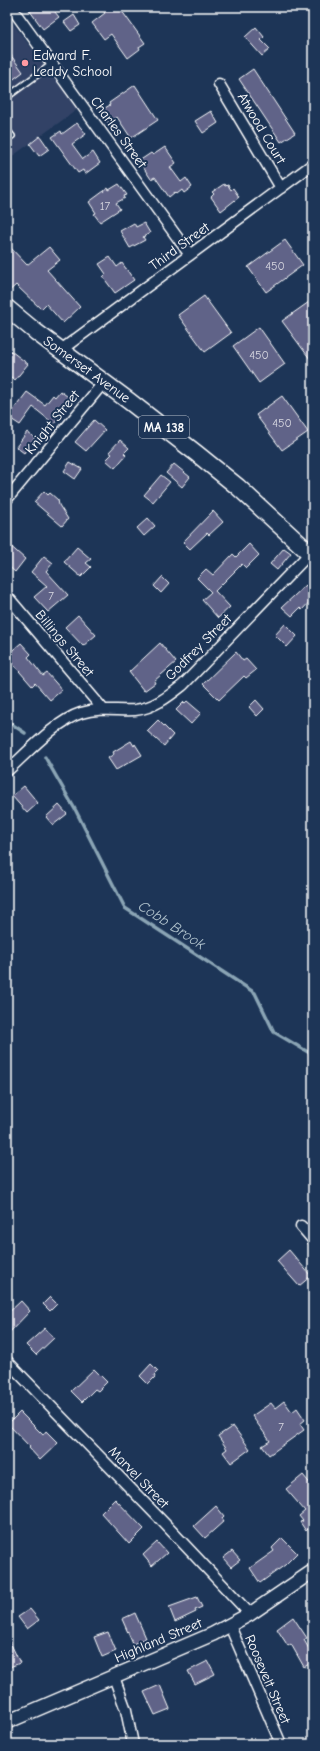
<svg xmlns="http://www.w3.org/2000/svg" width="320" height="1751" font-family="'Comic Neue',sans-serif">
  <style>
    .built { fill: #314366 }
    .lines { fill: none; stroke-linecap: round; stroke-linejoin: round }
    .stream { stroke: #8ba5b5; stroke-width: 3.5 }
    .building { fill: #616388; stroke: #fff }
    .service-casing { stroke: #fff; stroke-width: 8 }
    .minor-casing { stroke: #fff; stroke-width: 13 }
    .tertiary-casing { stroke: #fff; stroke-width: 16 }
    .primary-casing { stroke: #fff; stroke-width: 19 }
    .service { stroke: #1d3557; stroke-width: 5 }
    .minor { stroke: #1d3557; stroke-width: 10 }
    .tertiary { stroke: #1d3557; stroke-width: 13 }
    .primary { stroke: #1d3557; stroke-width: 16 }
    .poi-dot { fill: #ff9aa2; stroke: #1d3557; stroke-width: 1.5 }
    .labels { text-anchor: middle; stroke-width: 4; stroke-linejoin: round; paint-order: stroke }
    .number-label { font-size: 12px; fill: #d8d8e1 }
    .shield { fill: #1d3557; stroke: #bbc2cd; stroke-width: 1 }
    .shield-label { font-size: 13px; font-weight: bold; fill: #fff }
    .poi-label { font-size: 14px; fill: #fff; stroke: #1d3557; text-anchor: start }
    .street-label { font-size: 14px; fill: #fff; stroke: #1d3557 }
    .water-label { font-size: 15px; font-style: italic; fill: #b1c3cd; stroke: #1d3557 }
  </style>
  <rect width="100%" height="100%" fill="#1d3557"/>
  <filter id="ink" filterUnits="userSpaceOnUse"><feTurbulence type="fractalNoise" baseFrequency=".025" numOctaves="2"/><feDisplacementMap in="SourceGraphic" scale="8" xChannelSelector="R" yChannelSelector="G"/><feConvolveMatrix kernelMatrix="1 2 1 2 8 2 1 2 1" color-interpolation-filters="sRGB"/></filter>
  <g filter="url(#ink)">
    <path class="built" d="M 7,16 L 78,109 L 7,160 Z"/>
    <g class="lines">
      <path class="stream" d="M 7,721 L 25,733
        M 45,757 L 76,811 L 125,908 L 255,993 L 274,1032 L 313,1055"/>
    </g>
    <path class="building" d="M 27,7 L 51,7 L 59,17 L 43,29 Z
      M 100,7 L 119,7 L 145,43 L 139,47 L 140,49 L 128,58 L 111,34 L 104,39 L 92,23 L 105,13 Z
      M 74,15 L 80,25 L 71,31 L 64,22 Z
      M 256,27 L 264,37 L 261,40 L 270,49 L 262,56 L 245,37 Z
      M 7,50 L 23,72 L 7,84 Z
      M 253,69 L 295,133 L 281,142 L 239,79 Z
      M 135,85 L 158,120 L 131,138 L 117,117 L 108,123 L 100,111 L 110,105 L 109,103 Z
      M 211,111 L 218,123 L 203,133 L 195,121 Z
      M 77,123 L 86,134 L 72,144 L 83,159 L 93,152 L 100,163 L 85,174 L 83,170 L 78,173 L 52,137 L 61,131 L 62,134 Z
      M 40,136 L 49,149 L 39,156 L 30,144 Z
      M 165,147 L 176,163 L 170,167 L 181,182 L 186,178 L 192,187 L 184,193 L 182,190 L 177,194 L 175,192 L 169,197 L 155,177 L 151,179 L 139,161 L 151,153 L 153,155 Z
      M 119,184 L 127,195 L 124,196 L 125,198 L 116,203 L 120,209 L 100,222 L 94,214 L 96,213 L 89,202 L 108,188 L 109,190 Z
      M 224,184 L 225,186 L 228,185 L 231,190 L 233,188 L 239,197 L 221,211 L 211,197 L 214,194 L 212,192 Z
      M 134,223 L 136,227 L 144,223 L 150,233 L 143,237 L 145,240 L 130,248 L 120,231 Z
      M 285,240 L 303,265 L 266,292 L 248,267 Z
      M 7,244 L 27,265 L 49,247 L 60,260 L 47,270 L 80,307 L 63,323 L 46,304 L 41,309 L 16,285 L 7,293 Z
      M 110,257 L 117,267 L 122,263 L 134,280 L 115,293 L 103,277 L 106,274 L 99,264 Z
      M 204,296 L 231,333 L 205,352 L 178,315 Z
      M 309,302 L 313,308 L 313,363 L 282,321 Z
      M 259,327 L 285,364 L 259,383 L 233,346 Z
      M 7,348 L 28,364 L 15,380 L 7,374 Z
      M 60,391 L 71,399 L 65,408 L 66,409 L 54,424 L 33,407 L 20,425 L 8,417 L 27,392 L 45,405 L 53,395 L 55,397 Z
      M 282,396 L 308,432 L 282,450 L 256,415 Z
      M 94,420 L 105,430 L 86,451 L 75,442 Z
      M 27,432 L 35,438 L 24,453 L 16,447 Z
      M 120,440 L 129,448 L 124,453 L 126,455 L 115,468 L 106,460 L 112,454 L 109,452 Z
      M 70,462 L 82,469 L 75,479 L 64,471 Z
      M 174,464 L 190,477 L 182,487 L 166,473 Z
      M 161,475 L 170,482 L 153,502 L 144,495 Z
      M 44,491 L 48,495 L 50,493 L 58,500 L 59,505 L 68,519 L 62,526 L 34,502 Z
      M 213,511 L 223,522 L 209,535 L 207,533 L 190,549 L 183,542 Z
      M 148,518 L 155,526 L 144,536 L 137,528 Z
      M 7,543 L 25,559 L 15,572 L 7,565 Z
      M 249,544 L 259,555 L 246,568 L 242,564 L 215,591 L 230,607 L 218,618 L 202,600 L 211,592 L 197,578 L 206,569 L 213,575 L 233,554 L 236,557 Z
      M 77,547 L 91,559 L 86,563 L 91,567 L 81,577 L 64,562 Z
      M 284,548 L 291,553 L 277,570 L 270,564 Z
      M 44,556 L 53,563 L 46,571 L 68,595 L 48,612 L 34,597 L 47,586 L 31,572 Z
      M 162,577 L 169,584 L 161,593 L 154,586 Z
      M 306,585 L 313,592 L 313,598 L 302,610 L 300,608 L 292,616 L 282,607 Z
      M 78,615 L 96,635 L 83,646 L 65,627 Z
      M 285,624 L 297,636 L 287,647 L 275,635 Z
      M 21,643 L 31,654 L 28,657 L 43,676 L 47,673 L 62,690 L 50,700 L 35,683 L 32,686 L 7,657 L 7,655 Z
      M 160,643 L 176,662 L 154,681 L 155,683 L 144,691 L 129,672 Z
      M 236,652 L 243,661 L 246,659 L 256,670 L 246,678 L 244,676 L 219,700 L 203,684 Z
      M 256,700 L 264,709 L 257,716 L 249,707 Z
      M 187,701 L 201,713 L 191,724 L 176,710 L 184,702 L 185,703 Z
      M 158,720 L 173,735 L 164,746 L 147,731 Z
      M 131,741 L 134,746 L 135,744 L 142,755 L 116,770 L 108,758 L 114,754 L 113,752 Z
      M 24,786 L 38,803 L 27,813 L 12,796 Z
      M 59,805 L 67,814 L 53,825 L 46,817 Z
      M 289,1250 L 311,1276 L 299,1286 L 277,1261 Z
      M 50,1297 L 57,1304 L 50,1311 L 43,1304 Z
      M 21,1301 L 30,1311 L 7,1335 L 7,1314 Z
      M 45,1328 L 54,1338 L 36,1355 L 26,1345 Z
      M 151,1364 L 158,1371 L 154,1375 L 155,1377 L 148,1384 L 140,1376 Z
      M 94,1369 L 107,1382 L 98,1391 L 95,1389 L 82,1402 L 71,1391 Z
      M 284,1401 L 292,1412 L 297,1408 L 305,1420 L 300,1424 L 304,1430 L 269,1455 L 262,1446 L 270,1441 L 252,1416 L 271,1403 L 275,1408 Z
      M 20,1412 L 43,1435 L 46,1431 L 58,1443 L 40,1460 L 29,1448 L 30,1447 L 8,1424 Z
      M 233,1426 L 250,1449 L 231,1463 L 223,1452 L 227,1449 L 218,1436 Z
      M 303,1475 L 313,1487 L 313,1537 L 308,1529 L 306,1531 L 300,1522 L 303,1521 L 299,1516 L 305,1511 L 286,1489 Z
      M 115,1499 L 144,1529 L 129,1544 L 101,1513 Z
      M 216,1506 L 224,1516 L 222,1518 L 224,1521 L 205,1538 L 194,1526 Z
      M 282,1538 L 297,1553 L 285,1565 L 260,1583 L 250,1568 L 274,1551 L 272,1548 Z
      M 157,1542 L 167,1553 L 152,1566 L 143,1555 Z
      M 232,1551 L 240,1560 L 231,1567 L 223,1558 Z
      M 197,1597 L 202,1607 L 195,1610 L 196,1612 L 175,1622 L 169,1607 Z
      M 30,1609 L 39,1620 L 27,1629 L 18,1617 Z
      M 135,1613 L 146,1638 L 133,1644 L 122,1619 Z
      M 293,1617 L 307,1638 L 304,1640 L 313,1656 L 313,1662 L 304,1667 L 291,1644 L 288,1646 L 277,1629 Z
      M 108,1632 L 116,1651 L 102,1657 L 94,1637 Z
      M 7,1636 L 20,1663 L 7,1668 Z
      M 208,1661 L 215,1674 L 195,1684 L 188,1671 Z
      M 160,1685 L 170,1709 L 155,1715 L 144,1692 Z"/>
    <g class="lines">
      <g class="service-casing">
        <path id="service" d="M 7,97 L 52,64
          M 7,130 L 12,136"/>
      </g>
      <g class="minor-casing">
        <path id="minor" d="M 11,7 L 190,255
          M 219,84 L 281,188
          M 61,350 L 313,164
          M 7,499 L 104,382
          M 7,596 L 102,708
          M 7,771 C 27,753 56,721 81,713 C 101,707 116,711 135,710 C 154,708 169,696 183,685 L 310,553
          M 301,1226 L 313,1240
          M 7,1361 L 164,1523 L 250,1614
          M 230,1626 L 281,1744
          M 114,1677 L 126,1710 L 133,1744"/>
      </g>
      <g class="tertiary-casing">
        <path id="tertiary" d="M 7,1722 L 213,1634 L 250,1614 L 313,1571"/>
      </g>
      <g class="primary-casing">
        <path id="primary" d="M 7,308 L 36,332 L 129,401 L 196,453 L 238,487 L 313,556"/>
      </g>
      <use href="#service" class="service"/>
      <use href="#minor" class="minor"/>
      <use href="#tertiary" class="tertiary"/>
      <use href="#primary" class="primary"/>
    </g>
  </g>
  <circle class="poi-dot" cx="25" cy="63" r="4"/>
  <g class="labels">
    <g class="number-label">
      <text x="105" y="210">17</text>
      <text x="275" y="270">450</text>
      <text x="259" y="359">450</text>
      <text x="282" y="427">450</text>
      <text x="51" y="600">7</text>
      <text x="281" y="1431">7</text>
    </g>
    <rect class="shield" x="139" y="416" width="50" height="22" rx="3"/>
    <g class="shield-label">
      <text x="164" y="432">MA 138</text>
    </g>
    <g class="poi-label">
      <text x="33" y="60">Edward F.<tspan x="33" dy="16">Leddy School</tspan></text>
    </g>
    <g class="street-label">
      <text transform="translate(262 128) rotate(59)" y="5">Atwood Court</text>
      <text transform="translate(119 132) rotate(54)" y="5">Charles Street</text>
      <text transform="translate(179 246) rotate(-36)" y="5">Third Street</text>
      <text transform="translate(87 369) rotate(36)" y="5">Somerset Avenue</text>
      <text transform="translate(52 422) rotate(-51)" y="5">Knight Street</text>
      <text transform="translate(65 643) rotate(50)" y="5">Billings Street</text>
      <text transform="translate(198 647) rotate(-45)" y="5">Godfrey Street</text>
      <text transform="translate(139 1477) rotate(46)" y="5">Marvel Street</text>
      <text transform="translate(158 1640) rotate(-23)" y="5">Highland Street</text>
      <text transform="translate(268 1679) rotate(67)" y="5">Roosevelt Street</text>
    </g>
    <g class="water-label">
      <text transform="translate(172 925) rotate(33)" y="5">Cobb Brook</text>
    </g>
  </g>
  <rect width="320" height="1751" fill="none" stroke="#1d3557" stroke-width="24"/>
  <rect x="12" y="12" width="296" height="1727" fill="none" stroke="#fff" stroke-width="1.5" filter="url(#ink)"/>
</svg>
